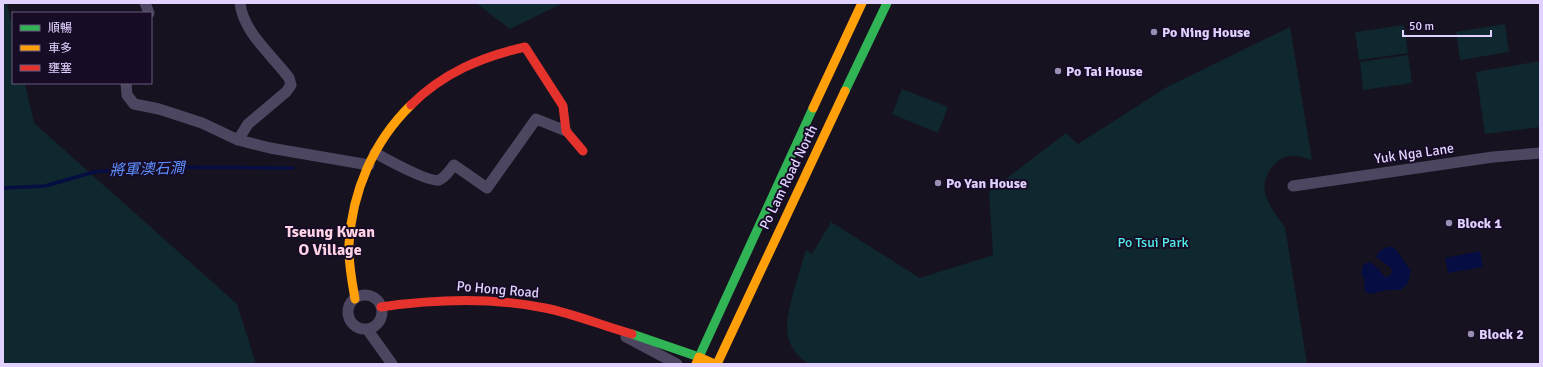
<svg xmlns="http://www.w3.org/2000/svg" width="1543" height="367" font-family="Signika,'Noto Sans TC',sans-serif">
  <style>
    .green { fill: #0f272e }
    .water { fill: #060d43 }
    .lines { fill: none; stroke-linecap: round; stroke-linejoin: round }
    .stream { stroke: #060d43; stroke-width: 3.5 }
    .street { stroke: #4d4661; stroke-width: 11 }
    .fast { stroke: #30b455; stroke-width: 9 }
    .slow { stroke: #ff9f0a; stroke-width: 9 }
    .jam { stroke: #e5322d; stroke-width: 9 }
    .poi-dot { fill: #9a8eb1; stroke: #160c26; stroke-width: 1.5 }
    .labels { text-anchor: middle; stroke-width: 4; stroke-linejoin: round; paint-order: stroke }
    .poi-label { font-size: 14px; font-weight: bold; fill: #e1d1ff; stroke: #160c26; text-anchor: start }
    .street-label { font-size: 14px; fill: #e1d1ff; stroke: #160c26 }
    .park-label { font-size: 14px; fill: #50ece9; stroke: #160c26 }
    .water-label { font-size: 15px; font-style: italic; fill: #5f8fff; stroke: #160c26 }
    .quarter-label { font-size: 16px; font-weight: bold; fill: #ffd3e4; stroke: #160c26 }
  </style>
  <rect width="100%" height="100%" fill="#171220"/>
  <path class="green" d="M 3,3 L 7,3 L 13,31 L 13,83 L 25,83 L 34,123 L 237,304 L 256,364 L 3,364 Z
    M 476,3 L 563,3 L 510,29 Z
    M 1505,24 L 1509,52 L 1460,60 L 1456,32 Z
    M 1404,25 L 1408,53 L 1359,60 L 1355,32 Z
    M 1290,27 L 1312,160 C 1303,157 1294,154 1285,157 C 1272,162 1262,179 1265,193 C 1269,206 1277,217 1285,227 L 1307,364 L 808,364 C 799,357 791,349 788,337 C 783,318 800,271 806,250 L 812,254 L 831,222 L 920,278 L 993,255 L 989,192 L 1066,133 L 1078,144 L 1167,87 Z
    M 1408,55 L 1412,83 L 1363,90 L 1360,62 Z
    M 1540,61 L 1540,127 L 1485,134 L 1476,72 Z
    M 902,89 L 948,107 L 938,133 L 892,114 Z"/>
  <path class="water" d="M 1387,247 L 1393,247 L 1396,250 L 1411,271 L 1408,283 L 1401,290 L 1386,290 L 1371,294 L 1365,292 L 1364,278 L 1361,273 L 1364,264 L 1370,262 L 1379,269 L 1384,276 L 1388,277 L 1392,272 L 1391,268 L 1376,257 L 1379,252 Z
    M 1480,251 L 1483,267 L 1448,273 L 1445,258 Z"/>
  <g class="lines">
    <path class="stream" d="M 3,188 L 45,186 L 94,172 L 153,167 L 293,168"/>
    <path class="street" d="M 145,3 L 149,13
      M 126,83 L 127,95 L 134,104 L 159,109 L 202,123 L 238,140 L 270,148 L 369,165
      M 238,140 L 248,124 L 286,92 L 291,85 L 289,78 C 272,55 243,32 240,3
      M 375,153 C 386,159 429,183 439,180 C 445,178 450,170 454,165 L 487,188 L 536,119 L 566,131
      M 1293,186 L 1493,157 L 1540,153
      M348 312a17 17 0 1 1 34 0a17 17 0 1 1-34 0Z
      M 367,329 L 392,364
      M 626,337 L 677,364"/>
    <path class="fast" d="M 845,91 L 887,3
      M 632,334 L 699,357 L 813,108"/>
    <path class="slow" d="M 813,108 L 862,3
      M 355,299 C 352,281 348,262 349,244 C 352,192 373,142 411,105
      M 696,364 L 699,357 L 715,364
      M 717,364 L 845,91"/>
    <path class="jam" d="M 411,105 C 443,73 481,57 525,47 L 563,106 L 566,131 L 583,151
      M 381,307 C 436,299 490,297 545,308 C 575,314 603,326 632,334"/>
  </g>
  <g class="poi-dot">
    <circle cx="1154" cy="32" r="4"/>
    <circle cx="1058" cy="71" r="4"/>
    <circle cx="938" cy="183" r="4"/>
    <circle cx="1449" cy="223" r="4"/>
    <circle cx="1471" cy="334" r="4"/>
  </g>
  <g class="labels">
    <g class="poi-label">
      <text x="1162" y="37">Po Ning House</text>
      <text x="1066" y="76">Po Tai House</text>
      <text x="946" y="188">Po Yan House</text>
      <text x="1457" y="228">Block 1</text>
      <text x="1479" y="339">Block 2</text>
    </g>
    <g class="street-label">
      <text transform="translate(1414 153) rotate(-8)" y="5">Yuk Nga Lane</text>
      <text transform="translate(788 177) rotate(-64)" y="5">Po Lam Road North</text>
      <text transform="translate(498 289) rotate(5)" y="5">Po Hong Road</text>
    </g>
    <g class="park-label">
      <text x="1153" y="247">Po Tsui Park</text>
    </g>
    <g class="water-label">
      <text transform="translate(147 169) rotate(-2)" y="5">將軍澳石澗</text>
    </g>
    <g class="quarter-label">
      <text x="330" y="237">Tseung Kwan<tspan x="330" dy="18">O Village</tspan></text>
    </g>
  </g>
  <rect width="1543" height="367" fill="none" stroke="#e1d1ff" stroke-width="8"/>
  <rect x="12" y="12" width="140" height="72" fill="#160c26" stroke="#675b7d"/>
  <rect x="20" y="25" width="20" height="6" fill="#30b455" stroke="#675b7d"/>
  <text x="48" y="32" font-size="12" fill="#e1d1ff">順暢</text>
  <rect x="20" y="45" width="20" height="6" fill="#ff9f0a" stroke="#675b7d"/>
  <text x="48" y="52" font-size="12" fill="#e1d1ff">車多</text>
  <rect x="20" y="65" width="20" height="6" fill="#e5322d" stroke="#675b7d"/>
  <text x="48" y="72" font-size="12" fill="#e1d1ff">壅塞</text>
  <path d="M1403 30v6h88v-6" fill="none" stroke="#e1d1ff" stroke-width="2"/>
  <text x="1409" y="30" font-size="12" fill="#e1d1ff" stroke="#160c26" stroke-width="3" paint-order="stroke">50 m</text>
</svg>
